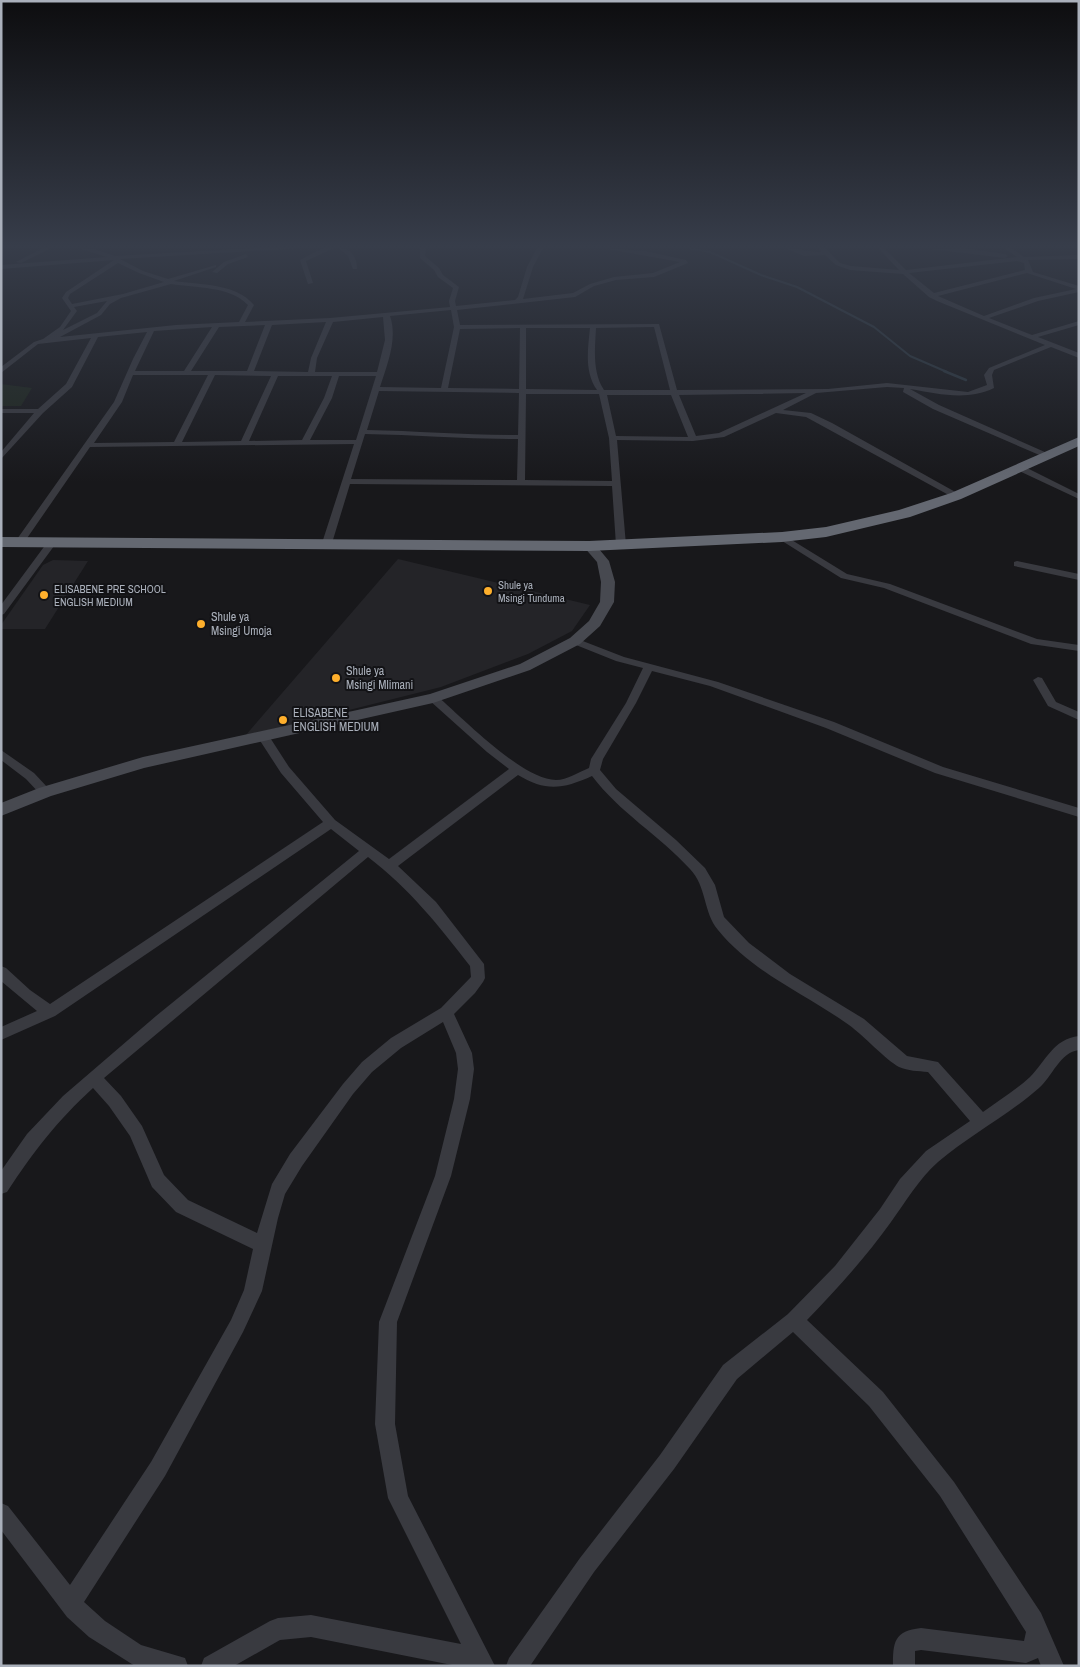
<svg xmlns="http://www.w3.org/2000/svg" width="1080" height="1667" font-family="'Archivo Narrow',sans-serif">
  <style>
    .built { fill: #242428 }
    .green { fill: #1e261e }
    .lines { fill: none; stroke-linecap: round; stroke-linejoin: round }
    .stream-far1 { stroke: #2d3840; stroke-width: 2 }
    .stream { stroke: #2d3840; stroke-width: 2.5 }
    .street { fill: #393a40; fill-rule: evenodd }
    .secondary { fill: #474950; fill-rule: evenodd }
    .highway { fill: #646871; fill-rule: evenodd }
    .poi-dot { fill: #feaf2c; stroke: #131316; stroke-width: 2 }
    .labels { text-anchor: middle; stroke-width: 4; stroke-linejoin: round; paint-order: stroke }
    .far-poi-label { font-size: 11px; fill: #aab0bb; stroke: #131316; text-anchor: start }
    .poi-label { font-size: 12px; fill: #aab0bb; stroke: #131316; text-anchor: start }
  </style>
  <rect width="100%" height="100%" fill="#18181b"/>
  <path class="built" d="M 398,559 L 590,605 L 572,631 L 528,654 L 441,687 L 245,736 Z
    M 53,560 L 88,561 L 45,629 L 1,629 L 1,625 L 43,565 Z"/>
  <path class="green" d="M 1,384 L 32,388 L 21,406 L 1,406 Z"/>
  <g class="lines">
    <path class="stream-far1" d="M 689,248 L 710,252 L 761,275 L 797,287 L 874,327 L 910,356 L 947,372"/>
    <path class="stream" d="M 944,371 L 966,380"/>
    <path class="street" d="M 43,248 L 51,248 L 21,263 L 16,262 Z
      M 78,248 L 94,249 L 115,256 L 255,248 L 303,248 L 120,259 L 143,271 L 168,279 L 216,265 L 216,267 L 174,281 C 200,285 236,283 254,305 L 245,322 L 330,318 L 450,307 L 449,301 L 453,288 L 438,277 L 434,270 L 420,258 L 420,248 L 426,248 L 425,256 L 439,268 L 443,275 L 459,287 L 455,301 L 456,306 L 515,300 L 518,297 L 527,267 L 537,248 L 543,248 L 533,267 L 523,299 L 573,293 L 590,284 L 614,277 L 653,273 L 680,262 L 602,248 L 645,251 L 686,260 L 688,263 L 654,277 L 616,280 L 594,286 L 575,297 L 457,310 L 460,325 L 659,324 L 677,390 L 828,389 L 887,383 L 968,392 L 987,385 L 984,375 L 989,368 L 1045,345 L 937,301 L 929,297 L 903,274 L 850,270 L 836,265 L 825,255 L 804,256 L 785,248 C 798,248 808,252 821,252 L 818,248 L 825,248 L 840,263 L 851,266 L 899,270 L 878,248 L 884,248 L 906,270 L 1017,257 L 1004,248 L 1011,248 L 1024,257 L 1079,255 L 1079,259 L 1028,260 L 1033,272 L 1079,286 L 1079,292 L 1038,301 L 989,318 L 1032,335 L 1079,321 L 1079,325 L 1038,337 L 1079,353 L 1079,358 L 1051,347 L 994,370 L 992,375 L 994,388 C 967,401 939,394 910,389 L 939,405 L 1047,453 L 1047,457 L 1044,457 L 933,409 L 903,392 L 904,388 L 887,387 L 816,393 L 783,410 L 811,413 L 832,423 L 959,494 L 960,496 L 956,499 L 806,417 L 776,413 L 724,437 L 693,441 L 617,440 L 626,545 L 621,548 L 616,545 L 612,486 L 350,484 L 332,543 L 324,545 L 322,543 L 354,444 L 90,447 L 23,544 L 20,545 L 15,542 L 114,402 L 133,359 L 147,332 L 98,337 L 72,387 L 43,413 L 1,459 L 1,452 L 34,413 L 1,413 L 1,409 L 38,409 L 66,384 L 91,338 L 38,344 L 1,373 L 1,367 L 34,342 L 43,339 L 60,327 L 71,311 L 62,298 L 66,292 L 114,260 L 1,269 L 1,265 L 107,257 ZM 1017,261 L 1024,263 L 1025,270 L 934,293 L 909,273 ZM 118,263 L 139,273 L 164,282 L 123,294 L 72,304 L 68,298 L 70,294 ZM 1027,273 L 1076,289 L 1034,298 L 984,316 L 938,296 ZM 171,284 C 196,288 230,286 248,305 L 239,322 L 176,325 L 60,337 L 101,315 L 110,304 L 121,298 ZM 107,301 L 97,313 L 63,330 L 77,311 L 74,307 ZM 451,310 L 454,327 L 441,388 L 380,387 C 387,365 398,339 390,316 ZM 383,317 L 385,340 L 377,372 L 315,372 L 317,358 L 333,322 ZM 326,322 L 311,358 L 308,372 L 254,371 L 272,325 ZM 265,325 L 247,371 L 191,371 L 219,327 ZM 212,327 L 184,371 L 135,371 L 154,331 ZM 654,327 L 670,390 L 604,390 C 592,372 595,348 596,328 ZM 520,328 L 519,389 L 448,388 L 460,329 ZM 526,328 L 590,328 C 588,348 584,372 597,390 L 526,389 ZM 133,375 L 208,375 L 174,442 L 94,443 L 122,402 ZM 215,375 L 271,376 L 241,441 L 182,442 ZM 278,376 L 332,376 L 324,398 L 302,440 L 249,441 ZM 339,376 L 376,376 L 356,440 L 310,440 L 332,398 ZM 379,391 L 519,393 L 518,435 C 467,435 417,431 367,430 ZM 806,393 L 719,433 L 696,436 L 679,395 ZM 526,394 L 599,394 L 609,438 L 612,481 L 525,480 ZM 607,395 L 671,395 L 688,437 L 616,436 ZM 365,434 C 416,435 467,439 518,439 L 517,480 L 351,479 Z
      M 323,248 L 334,248 L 306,261 L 313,283 L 308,284 L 300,260 Z
      M 339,248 C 352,248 357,258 357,269 L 353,269 L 348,256 Z
      M 963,248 L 1005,254 L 1008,256 L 1005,258 L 931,249 Z
      M 246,254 L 248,257 L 228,264 L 217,273 L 212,272 L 224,262 Z
      M 1015,465 L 1021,465 L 1079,494 L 1079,499 L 1015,469 Z
      M 782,534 L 847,574 L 890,584 L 1037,639 L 1079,645 L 1079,651 L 1031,644 L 884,588 L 841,578 L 779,539 L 779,535 Z
      M 52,539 L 57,542 L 4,614 L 1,615 L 1,605 L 49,540 Z
      M 1017,561 L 1079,574 L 1079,580 L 1014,566 L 1014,562 Z
      M 575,638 L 624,657 L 718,682 L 834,722 L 943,767 L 1079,808 L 1079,817 L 935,773 L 826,728 L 710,686 L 652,671 L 636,703 L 603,759 L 600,770 L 616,789 L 676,840 L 705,868 L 715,885 L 724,917 L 749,943 L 790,974 L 864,1019 L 907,1056 L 938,1062 L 983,1112 C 998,1101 1016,1090 1030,1077 C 1046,1061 1053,1039 1079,1036 L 1079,1050 C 1060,1052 1052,1077 1039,1088 C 1007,1116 970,1135 938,1162 C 919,1179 906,1201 891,1222 C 866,1257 837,1289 807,1320 L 883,1392 L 954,1482 L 1041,1613 L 1064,1666 L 1041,1666 L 1038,1658 L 1026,1663 L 921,1650 L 915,1651 L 915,1666 L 893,1666 C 893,1642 894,1631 921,1628 L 1024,1641 L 1026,1632 L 940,1496 L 869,1406 L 793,1332 L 737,1379 L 674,1469 L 594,1572 L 530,1666 L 506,1666 L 509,1658 L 580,1558 L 660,1455 L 723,1365 L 788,1314 L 835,1266 L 880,1209 L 900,1179 L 926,1151 L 970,1121 L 928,1072 C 918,1071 908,1071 899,1067 C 886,1060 863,1035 849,1025 C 806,994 753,973 718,930 C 703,912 707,887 690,869 C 660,836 619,812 592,776 C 563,789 546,792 518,775 L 398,866 L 436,902 L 484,964 L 485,978 L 483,982 L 475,993 L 454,1014 L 472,1053 L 474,1069 L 470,1099 L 451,1176 L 397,1322 L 395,1424 L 408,1496 L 495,1666 L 457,1666 L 311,1637 L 280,1640 L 234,1666 L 201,1666 L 204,1658 L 270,1621 L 278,1618 L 311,1615 L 461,1644 L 388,1498 L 375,1424 L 379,1322 L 435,1176 L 454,1099 L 458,1069 L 456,1053 L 443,1022 L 401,1048 L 372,1072 L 353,1094 L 302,1166 L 285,1194 L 278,1218 L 262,1291 L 243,1332 L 165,1476 L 84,1602 L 105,1621 L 141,1645 L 185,1658 L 188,1666 L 135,1666 L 89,1637 L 67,1617 L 1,1530 L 1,1503 L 8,1506 L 70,1585 L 151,1462 L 231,1320 L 244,1290 L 253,1249 L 176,1212 L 152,1187 L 130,1136 L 109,1106 L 93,1088 C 57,1121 34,1151 7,1192 L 1,1194 L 1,1171 L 27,1134 L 63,1096 L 156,1016 L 359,851 L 331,829 L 55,1016 L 1,1040 L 1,1027 L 37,1011 L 1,981 L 1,966 L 6,968 L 30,990 L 50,1004 L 323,822 L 281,773 L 257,736 L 259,733 L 267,733 L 289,767 L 335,820 L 389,859 L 509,769 L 487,752 L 429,700 L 428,698 L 429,696 L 437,696 C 463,718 521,779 556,780 C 567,780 579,772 589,768 L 591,759 L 626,703 L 643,668 L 616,661 L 571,643 L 570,641 ZM 368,857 C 409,888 439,926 470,966 L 471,977 L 441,1008 L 391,1038 L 362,1062 L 343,1084 L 290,1154 L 272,1184 L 257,1233 L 188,1200 L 164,1175 L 142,1126 L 121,1096 L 104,1078 Z
      M 1038,677 L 1042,678 L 1056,702 L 1079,712 L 1079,720 L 1048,706 L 1033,680 Z
      M 1,750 L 34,773 L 49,789 L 51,792 L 49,795 L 41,795 L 26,779 L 1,760 Z"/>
    <path class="secondary" d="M 589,542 L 594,543 L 609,561 L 615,582 L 614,602 L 600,626 L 580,644 L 530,670 L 433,703 L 144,768 L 51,796 L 1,816 L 1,803 L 39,788 L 143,757 L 430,694 L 520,664 L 570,638 L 589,621 L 600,602 L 601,582 L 597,562 L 583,546 Z"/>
    <path class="highway" d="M 1079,437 L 1079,446 L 961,499 L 910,517 L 826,537 L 782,542 L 589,551 L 1,547 L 1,537 L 589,541 L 782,532 L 826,527 L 899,510 L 951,493 Z"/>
  </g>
  <linearGradient id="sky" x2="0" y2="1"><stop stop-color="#0d0d0f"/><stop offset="0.51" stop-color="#373d4a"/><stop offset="1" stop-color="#373d4a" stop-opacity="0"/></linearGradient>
  <rect width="1080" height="482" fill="url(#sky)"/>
  <g class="poi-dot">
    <circle cx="488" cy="591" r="5"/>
    <circle cx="44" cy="595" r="5"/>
    <circle cx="201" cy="624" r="5"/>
    <circle cx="336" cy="678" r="5"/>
    <circle cx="283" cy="720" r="5"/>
  </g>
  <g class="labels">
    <g class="far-poi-label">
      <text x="498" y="589">Shule ya<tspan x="498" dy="13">Msingi Tunduma</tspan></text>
      <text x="54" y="593">ELISABENE PRE SCHOOL<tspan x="54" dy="13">ENGLISH MEDIUM</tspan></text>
    </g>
    <g class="poi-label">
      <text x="211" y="621">Shule ya<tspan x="211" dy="14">Msingi Umoja</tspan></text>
      <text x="346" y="675">Shule ya<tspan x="346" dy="14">Msingi Mlimani</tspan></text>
      <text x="293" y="717">ELISABENE<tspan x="293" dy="14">ENGLISH MEDIUM</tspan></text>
    </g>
  </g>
  <rect width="1080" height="1667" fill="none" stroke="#aab0bb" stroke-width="5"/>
</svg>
